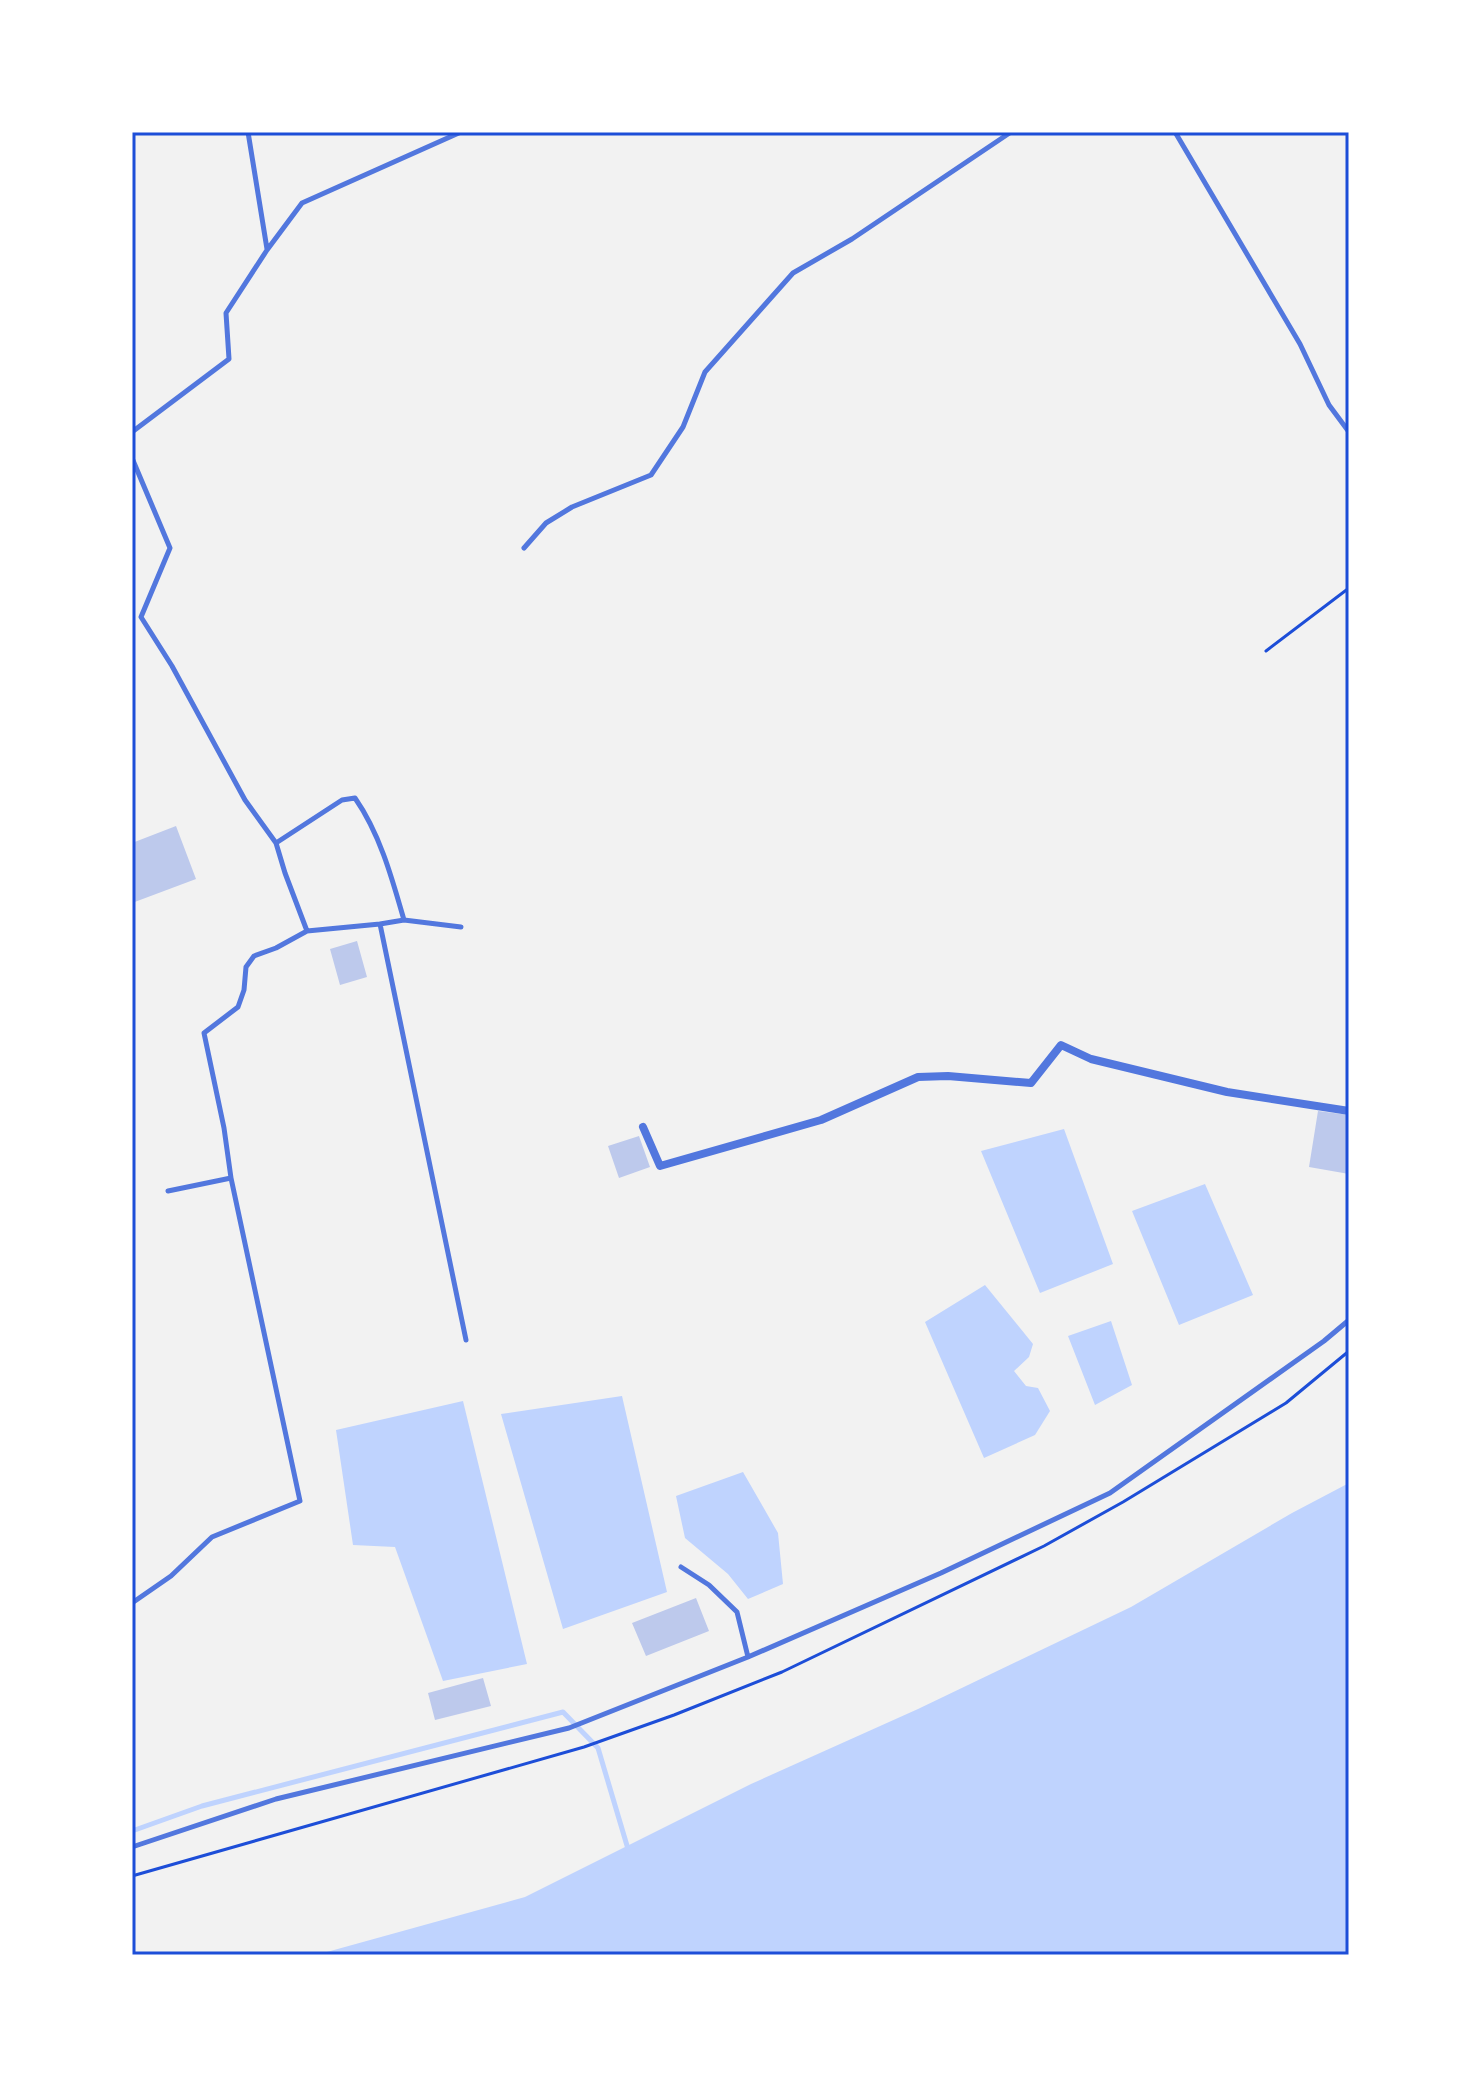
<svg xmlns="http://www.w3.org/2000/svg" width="1481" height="2087" font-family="'Work Sans',sans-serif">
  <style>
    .water { fill: #bfd3fe }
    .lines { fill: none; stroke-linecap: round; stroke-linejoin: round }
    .stream { stroke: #bfd3fe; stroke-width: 5 }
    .building { fill: #bdc9ec }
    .path { stroke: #1d4ed8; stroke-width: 3 }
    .service { stroke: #5277de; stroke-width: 5 }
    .minor { stroke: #5277de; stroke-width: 8 }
    .neatline { fill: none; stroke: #1d4ed8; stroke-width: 3 }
  </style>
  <rect width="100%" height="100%" fill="#f2f2f2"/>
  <path class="water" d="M 1064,1129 L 1113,1264 L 1040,1293 L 981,1151 Z
    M 1205,1184 L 1253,1295 L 1179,1325 L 1132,1211 Z
    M 985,1285 L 1033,1344 L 1029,1357 L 1014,1371 L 1026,1386 L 1038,1388 L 1050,1411 L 1035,1435 L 984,1458 L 925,1322 Z
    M 1111,1321 L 1132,1385 L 1095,1405 L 1068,1336 Z
    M 622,1396 L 667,1592 L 563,1629 L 501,1414 Z
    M 463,1401 L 527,1664 L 443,1681 L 395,1547 L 353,1545 L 336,1430 Z
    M 743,1472 L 778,1533 L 783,1584 L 748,1599 L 728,1574 L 685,1538 L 676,1496 Z
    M 1349,1483 L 1349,1955 L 316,1955 L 525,1897 L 751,1784 L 918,1709 L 1131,1607 L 1292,1513 Z"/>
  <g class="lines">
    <path class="stream" d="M 132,1831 L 202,1806 L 563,1712 L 598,1748 L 628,1849"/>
  </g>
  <path class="building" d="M 176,826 L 196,879 L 132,903 L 132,843 Z
    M 357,941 L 367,977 L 340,985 L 330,949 Z
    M 1318,1111 L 1349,1115 L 1349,1174 L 1309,1167 Z
    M 639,1136 L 650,1167 L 619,1178 L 608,1146 Z
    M 696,1598 L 709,1631 L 646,1656 L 632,1623 Z
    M 483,1678 L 491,1706 L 435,1720 L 428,1693 Z"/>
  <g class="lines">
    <path class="path" d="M 1266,651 L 1349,588
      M 132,1876 L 584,1747 L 674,1715 L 782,1672 L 1044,1546 L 1123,1502 L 1286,1403 L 1349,1351"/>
    <path class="service" d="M 248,132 L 267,249
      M 1175,132 L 1300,344 L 1329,405 L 1349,432
      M 132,432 L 229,359 L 226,313 L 267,250 L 302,203 L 461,132
      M 132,458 L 170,548 L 141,617 L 172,666 L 245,800 L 276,843 L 285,873 L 307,931
      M 524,548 L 546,523 L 572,507 L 651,475 L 683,427 L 705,372 L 793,273 L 852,239 L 1011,132
      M 276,843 L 342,800 L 355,798 C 380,834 392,878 404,920
      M 380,924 L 404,920 L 461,927
      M 168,1191 L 231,1178
      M 681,1567 L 709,1585 L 737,1612 L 748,1657
      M 132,1603 L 171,1576 L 212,1537 L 300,1501 L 231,1178 L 224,1128 L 204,1033 L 238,1007 L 244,990 L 246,967 L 254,956 L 276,948 L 307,931 L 380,924 L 466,1340
      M 132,1847 L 276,1799 L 569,1728 L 748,1657 L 941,1573 L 1110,1493 L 1324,1341 L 1349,1320"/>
    <path class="minor" d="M 643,1127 L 660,1166 L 821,1120 L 918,1077 L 948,1076 L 1031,1083 L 1061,1045 L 1091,1059 L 1227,1092 L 1349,1111"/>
  </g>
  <rect width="1481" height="2087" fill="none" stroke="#ffffff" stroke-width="268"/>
  <rect x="134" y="134" width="1213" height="1819" class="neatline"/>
</svg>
